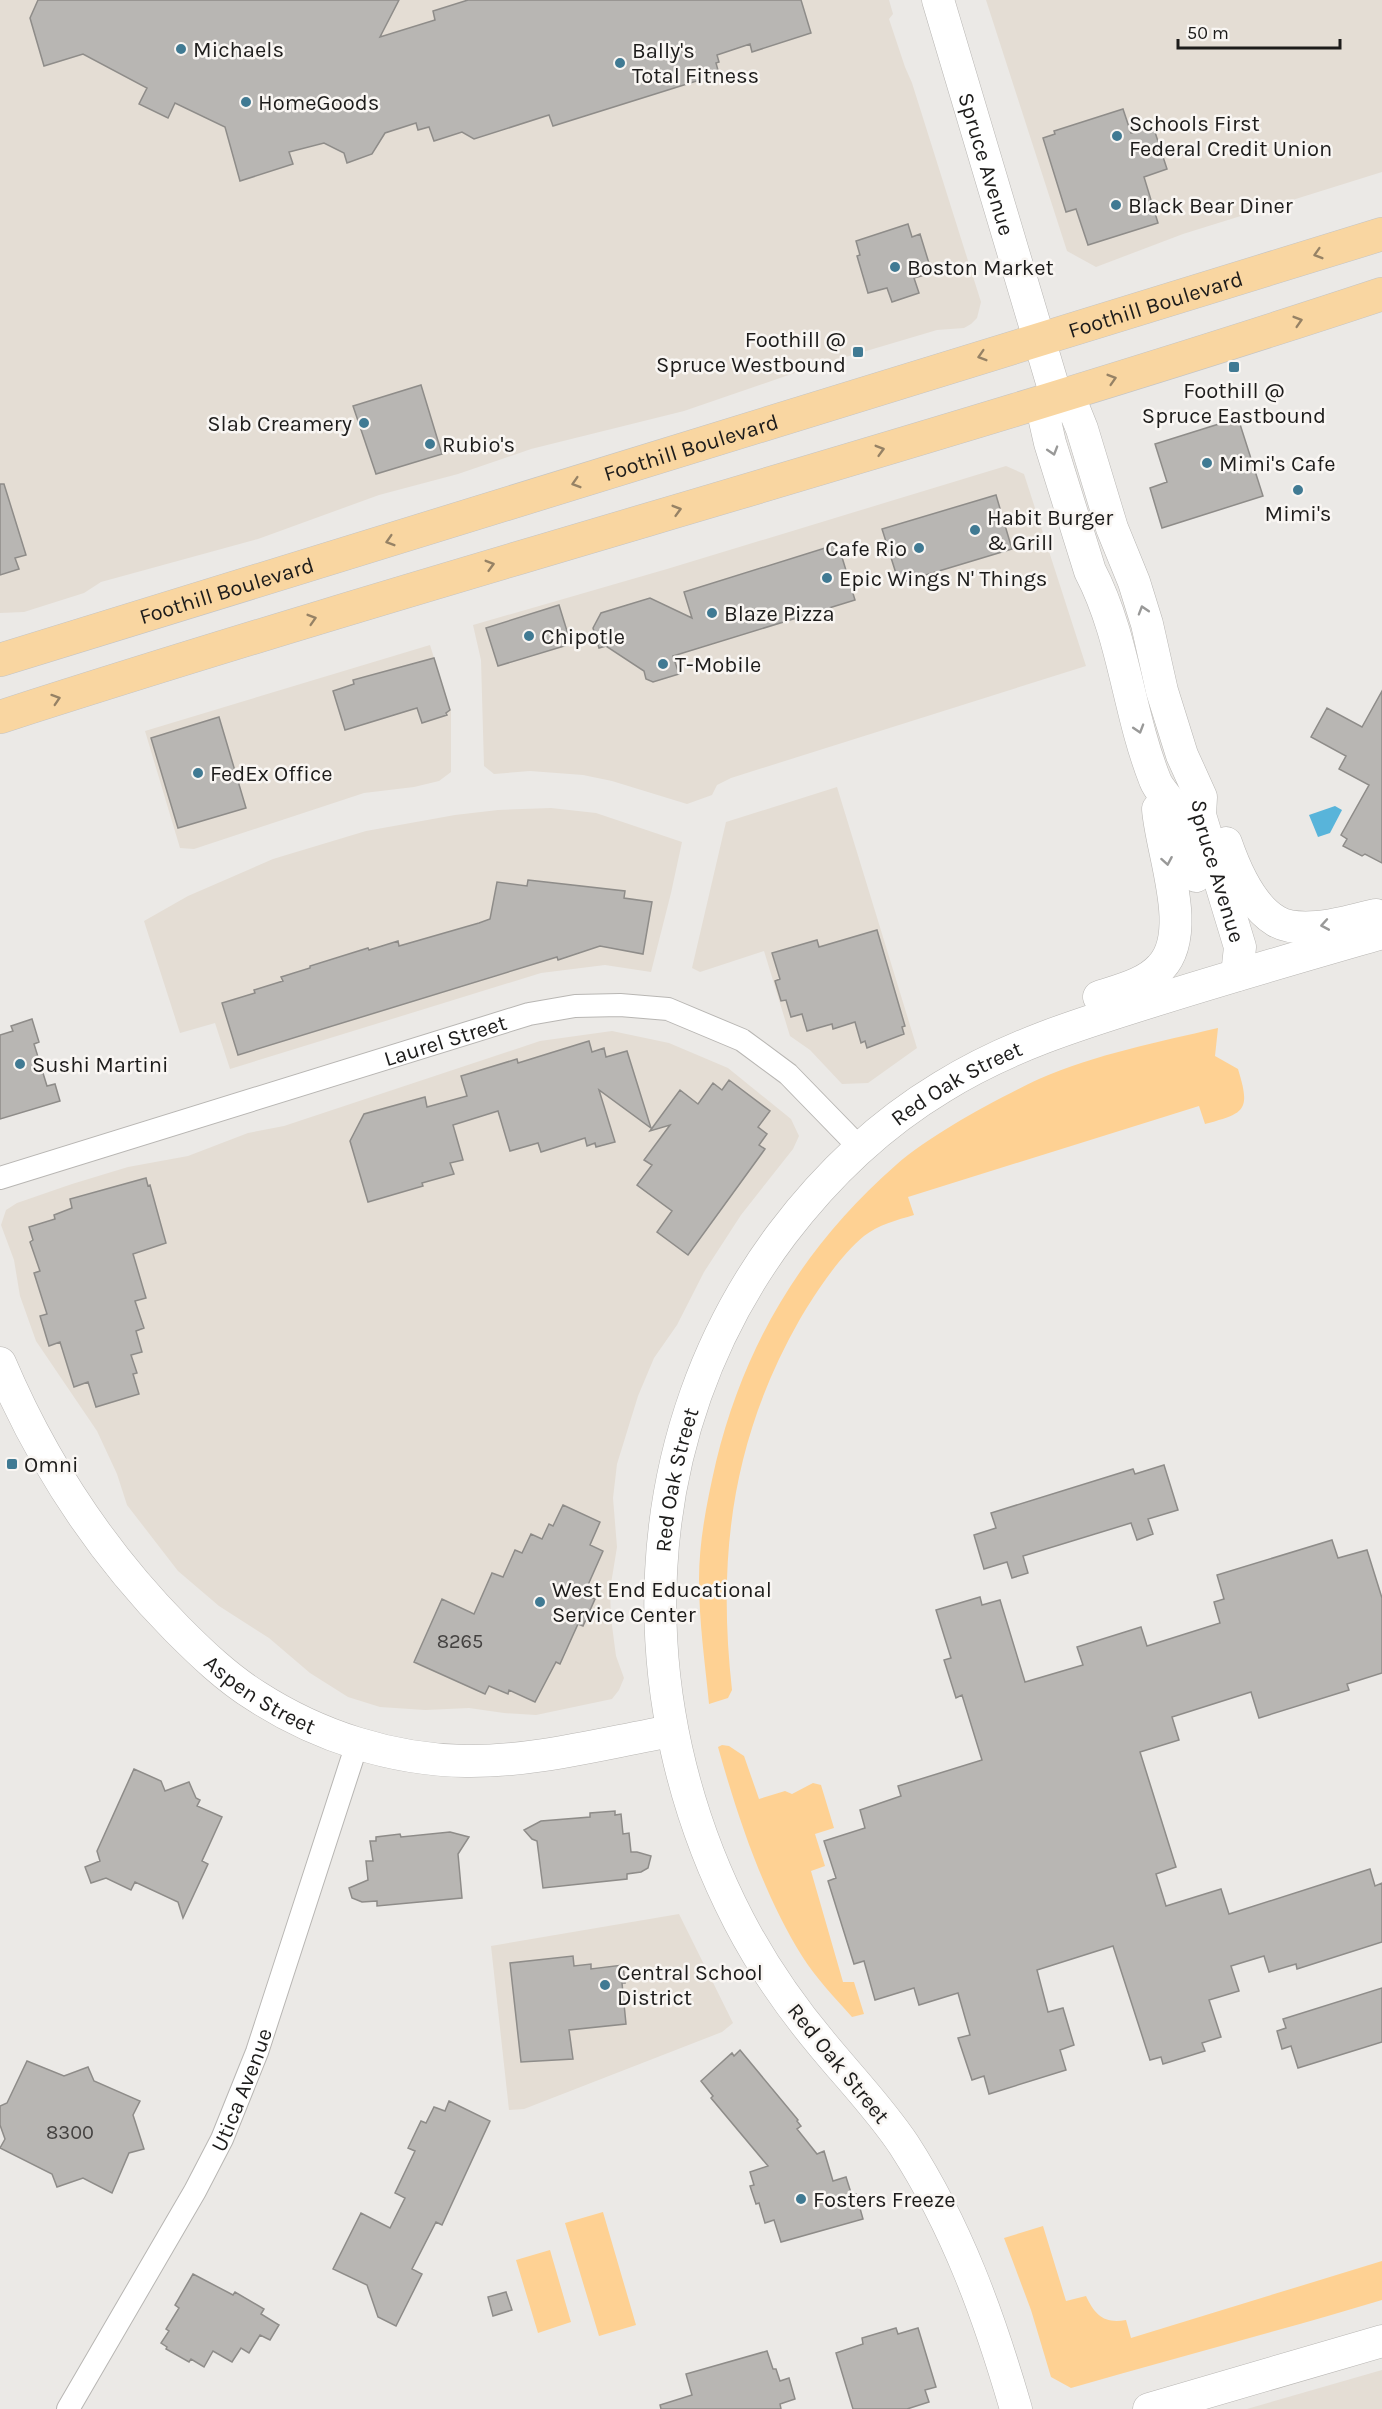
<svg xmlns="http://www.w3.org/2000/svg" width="1382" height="2409" font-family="Karla,sans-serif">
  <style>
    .built { fill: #e4ddd4 }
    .green { fill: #fed193 }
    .water { fill: #58b4da }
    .building { fill: #b8b6b3; stroke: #8e8c89; stroke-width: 1.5 }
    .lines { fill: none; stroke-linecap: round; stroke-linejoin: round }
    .street-casing { stroke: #b8b6b3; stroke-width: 24 }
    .secondary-casing { stroke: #b8b6b3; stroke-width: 33 }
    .primary-casing { stroke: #c4c4c4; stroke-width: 34 }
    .street { stroke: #fff; stroke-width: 22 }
    .secondary { stroke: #fff; stroke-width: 32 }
    .primary { stroke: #f9d6a1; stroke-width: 33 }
    .oneway { stroke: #968265 }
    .oneway2 { stroke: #999998 }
    .poi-dot { fill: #407a93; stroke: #f9f6f3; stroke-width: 2 }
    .labels { text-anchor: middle; stroke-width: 5; stroke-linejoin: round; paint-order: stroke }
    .number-label { font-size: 20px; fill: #444241 }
    .poi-label { font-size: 22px; fill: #1d1c1b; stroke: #f9f6f3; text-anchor: start }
    .street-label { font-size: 22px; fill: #1d1c1b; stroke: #f9f6f3 }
  </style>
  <rect width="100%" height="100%" fill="#ebe9e6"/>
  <path class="built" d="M 0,0 L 889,0 L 893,14 L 889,19 L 905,67 L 912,83 L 981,302 L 977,318 L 971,324 L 964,328 L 937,330 L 846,357 L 836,363 L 806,369 L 684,411 L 531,449 L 458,474 L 379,495 L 258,539 L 101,582 L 84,593 L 24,612 L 0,613 Z
    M 986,0 L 1382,0 L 1382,172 L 1183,234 L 1096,267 L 1067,251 Z
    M 1006,466 L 1024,474 L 1086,666 L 731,778 L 717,785 L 712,795 L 687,804 L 612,781 L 583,775 L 530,771 L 494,774 L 484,766 L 481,660 L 473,625 L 667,569 Z
    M 430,645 L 451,712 L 451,772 L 439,781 L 414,787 L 364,793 L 194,849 L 180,848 L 145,731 Z
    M 837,787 L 917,1048 L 868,1083 L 842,1084 L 810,1050 L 790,1036 L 764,951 L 700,972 L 692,968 L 726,822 Z
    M 551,808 L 596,813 L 682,842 L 671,893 L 651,972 L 605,965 L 541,973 L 230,1069 L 215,1023 L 180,1033 L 144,921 L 188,896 L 273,859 L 366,831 L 455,815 L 498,810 Z
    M 612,1031 L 669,1043 L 728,1068 L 791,1119 L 799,1136 L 793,1149 L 741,1215 L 704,1272 L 677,1325 L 654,1358 L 638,1396 L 617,1464 L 613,1498 L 617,1547 L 610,1590 L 611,1618 L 616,1656 L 624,1678 L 619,1690 L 612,1699 L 536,1715 L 504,1713 L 469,1708 L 425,1710 L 380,1707 L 348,1697 L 310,1673 L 269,1638 L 219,1606 L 178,1571 L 127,1505 L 117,1474 L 97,1431 L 36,1341 L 20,1296 L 14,1260 L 1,1225 L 6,1210 L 17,1203 L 72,1184 L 128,1167 L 188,1156 L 248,1133 L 284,1126 L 540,1041 Z
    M 679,1914 L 733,2023 L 722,2032 L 524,2109 L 509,2110 L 491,1946 Z
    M 1382,2370 L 1382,2409 L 1247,2409 Z"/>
  <path class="green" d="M 1218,1028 L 1215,1056 L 1238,1069 C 1251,1111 1245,1113 1205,1124 L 1199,1106 L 908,1197 L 914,1215 C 897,1220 878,1225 864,1236 C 839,1257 816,1292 800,1319 C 732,1438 717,1556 732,1690 L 728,1698 L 709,1704 C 705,1663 699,1622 699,1580 C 699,1541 707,1501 716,1462 C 745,1343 803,1247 896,1165 C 931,1134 997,1099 1039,1079 C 1096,1054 1159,1042 1218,1028 Z
    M 722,1745 L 729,1746 L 744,1756 L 759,1799 L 785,1791 L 792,1794 L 813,1783 L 821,1785 L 834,1828 L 815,1834 L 825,1866 L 811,1871 L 843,1982 L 854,1982 L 864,2014 L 852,2017 C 835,1998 816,1978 802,1956 C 763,1893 738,1818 718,1747 Z
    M 603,2212 L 636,2325 L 599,2336 L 565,2223 Z
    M 1043,2226 L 1066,2301 L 1086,2296 C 1095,2315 1104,2324 1126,2320 L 1131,2338 L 1382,2261 L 1382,2300 C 1279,2331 1174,2358 1071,2388 L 1051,2377 L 1031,2310 L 1004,2238 Z
    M 550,2250 L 571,2322 L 538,2333 L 516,2260 Z"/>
  <path class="water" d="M 1335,806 L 1342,810 L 1330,833 L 1318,837 L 1309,815 Z"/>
  <path class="building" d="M 38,0 L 399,0 L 380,37 L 435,20 L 433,11 L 468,0 L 801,0 L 811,33 L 752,52 L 750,44 L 717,55 L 719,62 L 716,63 L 719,74 L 553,126 L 549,115 L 474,139 L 462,132 L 434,141 L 429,127 L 418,130 L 416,123 L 385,133 L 372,154 L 347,163 L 344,153 L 324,143 L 289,152 L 293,164 L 240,181 L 225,127 L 175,103 L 168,118 L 139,104 L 147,88 L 83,54 L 44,66 L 30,18 Z
    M 1123,109 L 1131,133 L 1153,126 L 1167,169 L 1144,177 L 1158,223 L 1088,245 L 1076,209 L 1066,212 L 1043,138 L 1055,134 L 1054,131 Z
    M 908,224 L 912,237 L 920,234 L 932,273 L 914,278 L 919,293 L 892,302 L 887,288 L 868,293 L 857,256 L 860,255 L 856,241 Z
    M 421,385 L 442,454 L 376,474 L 353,406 Z
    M 1238,418 L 1263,496 L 1162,528 L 1150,488 L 1167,482 L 1155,444 Z
    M 0,484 L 4,484 L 26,555 L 15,558 L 19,569 L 0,575 Z
    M 996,495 L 1012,549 L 899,583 L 882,529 Z
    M 838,544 L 855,600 L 673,656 L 679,674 L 653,682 L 646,679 L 644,671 L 606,646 L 599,648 L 593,628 L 601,613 L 650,598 L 692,618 L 684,592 Z
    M 559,605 L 571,644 L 498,666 L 486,628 Z
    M 434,658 L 450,710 L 446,713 L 447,715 L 422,723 L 417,708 L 345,730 L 333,691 L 354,684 L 353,680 Z
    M 1382,691 L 1382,863 L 1365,854 L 1362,856 L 1343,846 L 1347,839 L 1341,835 L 1369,785 L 1339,769 L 1346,756 L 1311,737 L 1327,708 L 1362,727 Z
    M 219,717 L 246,808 L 178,828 L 151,738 Z
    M 528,880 L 625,891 L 624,898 L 652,902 L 643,954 L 600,946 L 558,960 L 557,957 L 238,1055 L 222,1003 L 255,993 L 254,990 L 283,981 L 281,977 L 310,968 L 310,966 L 368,948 L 369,950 L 398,941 L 399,946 L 479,923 L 490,919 L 497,882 L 527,886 Z
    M 877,930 L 905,1026 L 902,1027 L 904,1034 L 867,1048 L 865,1041 L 861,1043 L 855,1022 L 833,1029 L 832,1024 L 807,1031 L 802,1014 L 791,1017 L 786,1000 L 781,1001 L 775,981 L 780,979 L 772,953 L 817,940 L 819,947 Z
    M 32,1019 L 39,1042 L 34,1044 L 47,1086 L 55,1084 L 60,1101 L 0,1119 L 0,1035 L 13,1031 L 11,1026 Z
    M 589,1041 L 592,1052 L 604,1048 L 606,1057 L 627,1051 L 651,1128 L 599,1090 L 615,1142 L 596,1147 L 595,1143 L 587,1146 L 585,1138 L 541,1152 L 538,1143 L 510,1151 L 498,1111 L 453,1125 L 463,1160 L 450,1163 L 454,1174 L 422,1183 L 423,1186 L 368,1202 L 350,1141 L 364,1114 L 425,1097 L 427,1107 L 467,1096 L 461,1076 L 517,1059 L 518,1063 Z
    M 729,1080 L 770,1111 L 758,1127 L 767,1134 L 759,1145 L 765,1149 L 688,1255 L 657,1232 L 672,1211 L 637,1185 L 652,1165 L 644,1160 L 670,1125 L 650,1131 L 680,1090 L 698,1104 L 713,1083 L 722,1090 Z
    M 146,1178 L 148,1186 L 150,1185 L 166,1243 L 133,1254 L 146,1298 L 135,1301 L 144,1328 L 136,1331 L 142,1352 L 131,1355 L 137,1373 L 133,1374 L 139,1394 L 96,1407 L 88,1382 L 74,1387 L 60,1342 L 49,1346 L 40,1316 L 47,1314 L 34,1273 L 40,1271 L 30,1242 L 33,1240 L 29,1227 L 55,1219 L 54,1215 L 72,1208 L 70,1199 Z
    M 1164,1465 L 1178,1510 L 1148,1519 L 1153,1534 L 1137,1540 L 1131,1523 L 1023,1556 L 1028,1573 L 1012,1578 L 1007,1562 L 984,1569 L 974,1535 L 996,1528 L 991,1513 L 1133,1469 L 1135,1474 Z
    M 563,1505 L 600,1522 L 590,1545 L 603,1551 L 584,1594 L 595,1599 L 583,1626 L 578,1624 L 560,1664 L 556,1662 L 535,1702 L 509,1690 L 508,1694 L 489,1686 L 485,1694 L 414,1662 L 442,1599 L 474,1614 L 492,1573 L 503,1577 L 515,1550 L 522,1553 L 531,1534 L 542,1539 L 549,1524 L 553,1526 Z
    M 1332,1540 L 1338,1558 L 1367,1550 L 1382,1598 L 1382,1673 L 1347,1684 L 1349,1690 L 1259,1718 L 1251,1692 L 1172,1717 L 1179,1740 L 1140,1752 L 1176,1867 L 1156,1874 L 1166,1906 L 1221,1889 L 1229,1914 L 1370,1869 L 1375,1886 L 1382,1883 L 1382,1942 L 1297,1969 L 1296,1964 L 1269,1972 L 1264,1956 L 1231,1966 L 1239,1991 L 1209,2000 L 1221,2037 L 1202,2043 L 1205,2051 L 1163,2064 L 1161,2057 L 1150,2060 L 1113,1946 L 1037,1970 L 1048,2012 L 1063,2008 L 1074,2045 L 1060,2050 L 1066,2070 L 989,2094 L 984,2076 L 972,2080 L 958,2038 L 970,2035 L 958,1993 L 919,2005 L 914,1988 L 875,2000 L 864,1961 L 854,1964 L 828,1881 L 836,1878 L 824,1841 L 865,1828 L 860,1810 L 901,1796 L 898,1786 L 982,1760 L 962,1695 L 956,1698 L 944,1660 L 951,1658 L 936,1610 L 980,1597 L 982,1605 L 1000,1600 L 1025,1682 L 1083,1665 L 1077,1647 L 1141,1627 L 1147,1646 L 1220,1623 L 1214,1602 L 1224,1599 L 1217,1575 Z
    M 134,1769 L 161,1781 L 165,1791 L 189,1782 L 196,1798 L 200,1800 L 197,1806 L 222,1817 L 202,1861 L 208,1864 L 183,1918 L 178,1902 L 135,1882 L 131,1890 L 106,1878 L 91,1883 L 85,1867 L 100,1861 L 97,1851 Z
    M 615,1811 L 615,1815 L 621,1814 L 623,1834 L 629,1833 L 631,1852 L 637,1852 L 651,1856 L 648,1868 L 641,1872 L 627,1874 L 627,1879 L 543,1888 L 537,1841 L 532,1839 L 524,1830 L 541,1821 L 590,1817 L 590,1813 Z
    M 450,1832 L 469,1837 L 458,1854 L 462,1898 L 377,1906 L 377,1901 L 362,1902 L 352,1898 L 349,1888 L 368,1880 L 366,1861 L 373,1861 L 370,1841 L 376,1841 L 376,1837 L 400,1834 L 401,1837 Z
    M 573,1956 L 574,1966 L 591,1964 L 591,1969 L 623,1965 L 625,1983 L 622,1983 L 626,2024 L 569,2030 L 573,2059 L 521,2062 L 510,1963 Z
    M 1382,1988 L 1382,2042 L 1298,2068 L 1291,2046 L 1282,2049 L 1277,2031 L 1286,2028 L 1283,2019 Z
    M 740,2050 L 798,2120 L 797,2121 L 801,2126 L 797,2129 L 817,2154 L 824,2151 L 833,2181 L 846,2177 L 852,2196 L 856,2194 L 863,2219 L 781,2242 L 774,2220 L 765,2223 L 759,2203 L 756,2204 L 750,2186 L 754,2185 L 750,2172 L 768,2166 L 711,2098 L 713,2096 L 701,2081 L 732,2053 L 734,2056 Z
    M 27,2061 L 64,2076 L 88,2067 L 94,2081 L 140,2101 L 133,2115 L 144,2149 L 129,2153 L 112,2193 L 83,2178 L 57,2187 L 52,2174 L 0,2148 L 5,2139 L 0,2125 L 0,2106 L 7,2103 Z
    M 449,2101 L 490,2121 L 442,2225 L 436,2222 L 412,2269 L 422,2274 L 396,2326 L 378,2317 L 367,2285 L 333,2269 L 361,2213 L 390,2228 L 405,2198 L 395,2193 L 415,2151 L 408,2148 L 421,2121 L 426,2123 L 434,2107 L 445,2111 Z
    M 193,2274 L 233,2295 L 235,2292 L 264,2309 L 261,2314 L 279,2325 L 270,2340 L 260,2335 L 249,2353 L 241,2348 L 232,2362 L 213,2351 L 204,2367 L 191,2359 L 189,2362 L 166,2349 L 167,2347 L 161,2343 L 169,2331 L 166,2329 L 179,2308 L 175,2305 Z
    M 506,2292 L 512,2310 L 493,2316 L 488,2297 Z
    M 896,2328 L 898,2334 L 918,2328 L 936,2387 L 925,2390 L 929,2402 L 907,2409 L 853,2409 L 836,2353 L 863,2344 L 862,2338 Z
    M 767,2351 L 773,2369 L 776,2369 L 780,2381 L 789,2378 L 795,2399 L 780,2404 L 781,2409 L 661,2409 L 660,2405 L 692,2395 L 686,2374 Z"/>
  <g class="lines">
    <g class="street-casing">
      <g id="street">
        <path id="s1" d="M 0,1178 L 529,1014 L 575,1006 L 620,1005 L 668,1009 L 742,1040 L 788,1074 L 859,1147"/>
        <path id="s2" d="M 68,2409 L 195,2191 L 222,2139 L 257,2052 L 357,1744"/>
      </g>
    </g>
    <g class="secondary-casing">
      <g id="secondary">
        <path id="s3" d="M 938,0 L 1056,396 L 1074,409 L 1082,429 L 1112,528 L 1134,582 L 1147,624 L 1162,691 L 1182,755 L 1201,797 L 1200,815 L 1240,947 L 1237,975"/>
        <path d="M 1056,396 L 1045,421 L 1050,443 L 1090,571 C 1124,636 1128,712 1155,780 C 1159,791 1170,799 1175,810 C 1185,830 1189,855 1196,876"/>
        <path d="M 1226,843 C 1235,869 1251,906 1276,921 C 1287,928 1303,928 1317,927 C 1336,926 1357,919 1376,915 L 1379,917"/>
        <path d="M 1099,997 C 1120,990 1146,984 1161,967 C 1194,932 1161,852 1158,809"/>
        <path id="s4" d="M 0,1363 C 42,1462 101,1552 177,1629 C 201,1653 227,1678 256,1696 C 318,1736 392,1760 466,1761 C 535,1762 604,1743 672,1731"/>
        <path id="s5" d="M 1016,2409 C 989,2316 957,2227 904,2145 C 880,2109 849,2077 822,2044 C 790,2006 762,1965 739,1921 C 625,1701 631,1435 782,1234 C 826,1176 879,1125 942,1087 C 1008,1046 1079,1024 1153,1001 C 1229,977 1306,955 1382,933"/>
        <path d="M 1149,2409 L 1382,2341"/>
      </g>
    </g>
    <g class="primary-casing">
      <g id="primary">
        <path id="s6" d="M 0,660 L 1382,234"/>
        <path d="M 0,717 C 459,569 925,445 1382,294"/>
      </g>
    </g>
    <use href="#street" class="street"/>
    <use href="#secondary" class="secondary"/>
    <use href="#primary" class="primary"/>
  </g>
  <defs><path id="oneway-chevron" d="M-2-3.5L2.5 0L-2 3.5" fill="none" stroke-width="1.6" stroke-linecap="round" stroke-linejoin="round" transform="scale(1.5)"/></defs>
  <g class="oneway">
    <use href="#oneway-chevron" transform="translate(1318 254) rotate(163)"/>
    <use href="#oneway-chevron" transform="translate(1298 321) rotate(-17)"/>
    <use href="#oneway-chevron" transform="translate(982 356) rotate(163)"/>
    <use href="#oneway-chevron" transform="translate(1112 379) rotate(-17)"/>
    <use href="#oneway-chevron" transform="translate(880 450) rotate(-16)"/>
    <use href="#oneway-chevron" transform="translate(576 483) rotate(163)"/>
    <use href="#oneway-chevron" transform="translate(677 510) rotate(-16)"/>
    <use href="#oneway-chevron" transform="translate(390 541) rotate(163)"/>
    <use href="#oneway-chevron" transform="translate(490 565) rotate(-16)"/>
    <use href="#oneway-chevron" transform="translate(312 619) rotate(-17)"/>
    <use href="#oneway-chevron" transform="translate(56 699) rotate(-18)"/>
  </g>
  <g class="oneway2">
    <use href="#oneway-chevron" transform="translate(1053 451) rotate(73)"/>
    <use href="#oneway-chevron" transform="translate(1143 610) rotate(-107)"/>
    <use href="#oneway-chevron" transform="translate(1139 729) rotate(73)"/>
    <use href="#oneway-chevron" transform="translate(1167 861) rotate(80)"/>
    <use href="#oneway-chevron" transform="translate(1325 925) rotate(170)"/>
  </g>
  <g class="poi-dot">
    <circle cx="181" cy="49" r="6"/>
    <circle cx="620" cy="63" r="6"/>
    <circle cx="246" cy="102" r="6"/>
    <circle cx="1117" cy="136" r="6"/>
    <circle cx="1116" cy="205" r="6"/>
    <circle cx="895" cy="267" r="6"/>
    <rect x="852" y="346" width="12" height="12" rx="3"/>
    <rect x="1228" y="361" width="12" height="12" rx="3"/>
    <circle cx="364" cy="423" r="6"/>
    <circle cx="430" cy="444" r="6"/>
    <circle cx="1207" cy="463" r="6"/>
    <circle cx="1298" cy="490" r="6"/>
    <circle cx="975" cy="530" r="6"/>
    <circle cx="919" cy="548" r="6"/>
    <circle cx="827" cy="578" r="6"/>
    <circle cx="712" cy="613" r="6"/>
    <circle cx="529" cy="636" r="6"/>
    <circle cx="663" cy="664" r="6"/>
    <circle cx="198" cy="773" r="6"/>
    <circle cx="20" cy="1064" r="6"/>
    <rect x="6" y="1458" width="12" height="12" rx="3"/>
    <circle cx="540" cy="1602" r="6"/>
    <circle cx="605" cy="1985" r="6"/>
    <circle cx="801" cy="2199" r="6"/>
  </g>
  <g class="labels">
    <g class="number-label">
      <text x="460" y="1648">8265</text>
      <text x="70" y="2139">8300</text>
    </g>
    <g class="poi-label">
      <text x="193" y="57">Michaels</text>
      <text x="632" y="58">Bally's<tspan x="632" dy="25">Total Fitness</tspan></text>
      <text x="258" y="110">HomeGoods</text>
      <text x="1129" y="131">Schools First<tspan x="1129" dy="25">Federal Credit Union</tspan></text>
      <text x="1128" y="213">Black Bear Diner</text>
      <text x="907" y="275">Boston Market</text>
      <text x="846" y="347" text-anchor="end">Foothill @<tspan x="846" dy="25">Spruce Westbound</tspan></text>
      <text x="1234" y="398" text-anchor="middle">Foothill @<tspan x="1234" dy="25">Spruce Eastbound</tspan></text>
      <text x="352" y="431" text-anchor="end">Slab Creamery</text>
      <text x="442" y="452">Rubio's</text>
      <text x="1219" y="471">Mimi's Cafe</text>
      <text x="1298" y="521" text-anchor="middle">Mimi's</text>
      <text x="987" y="525">Habit Burger<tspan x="987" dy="25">&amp; Grill</tspan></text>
      <text x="907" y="556" text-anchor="end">Cafe Rio</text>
      <text x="839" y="586">Epic Wings N' Things</text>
      <text x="724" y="621">Blaze Pizza</text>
      <text x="541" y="644">Chipotle</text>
      <text x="675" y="672">T-Mobile</text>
      <text x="210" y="781">FedEx Office</text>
      <text x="32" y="1072">Sushi Martini</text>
      <text x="24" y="1472">Omni</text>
      <text x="552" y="1597">West End Educational<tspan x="552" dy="25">Service Center</tspan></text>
      <text x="617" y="1980">Central School<tspan x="617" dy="25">District</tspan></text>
      <text x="813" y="2207">Fosters Freeze</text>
    </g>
    <g class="street-label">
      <text dy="8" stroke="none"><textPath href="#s3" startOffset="171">Spruce Avenue</textPath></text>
      <text dy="8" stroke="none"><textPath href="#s6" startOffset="1209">Foothill Boulevard</textPath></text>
      <text dy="8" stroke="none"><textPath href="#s6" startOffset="723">Foothill Boulevard</textPath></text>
      <text dy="8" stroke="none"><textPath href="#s6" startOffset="237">Foothill Boulevard</textPath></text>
      <text dy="8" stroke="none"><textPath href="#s3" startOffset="921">Spruce Avenue</textPath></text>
      <text dy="8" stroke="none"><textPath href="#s1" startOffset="466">Laurel Street</textPath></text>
      <text dy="8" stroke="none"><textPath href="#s5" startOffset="1526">Red Oak Street</textPath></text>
      <text dy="8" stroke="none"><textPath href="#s5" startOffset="1022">Red Oak Street</textPath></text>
      <text dy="8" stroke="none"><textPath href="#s4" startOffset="428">Aspen Street</textPath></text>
      <text transform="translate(839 2063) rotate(51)" y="8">Red Oak Street</text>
      <text dy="8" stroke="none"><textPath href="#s2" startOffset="364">Utica Avenue</textPath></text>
    </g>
  </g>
  <path d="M1178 39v9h162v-9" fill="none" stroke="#1d1c1b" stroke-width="3"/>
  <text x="1187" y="39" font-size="18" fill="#1d1c1b" stroke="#f9f6f3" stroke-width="4.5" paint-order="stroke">50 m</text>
</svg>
